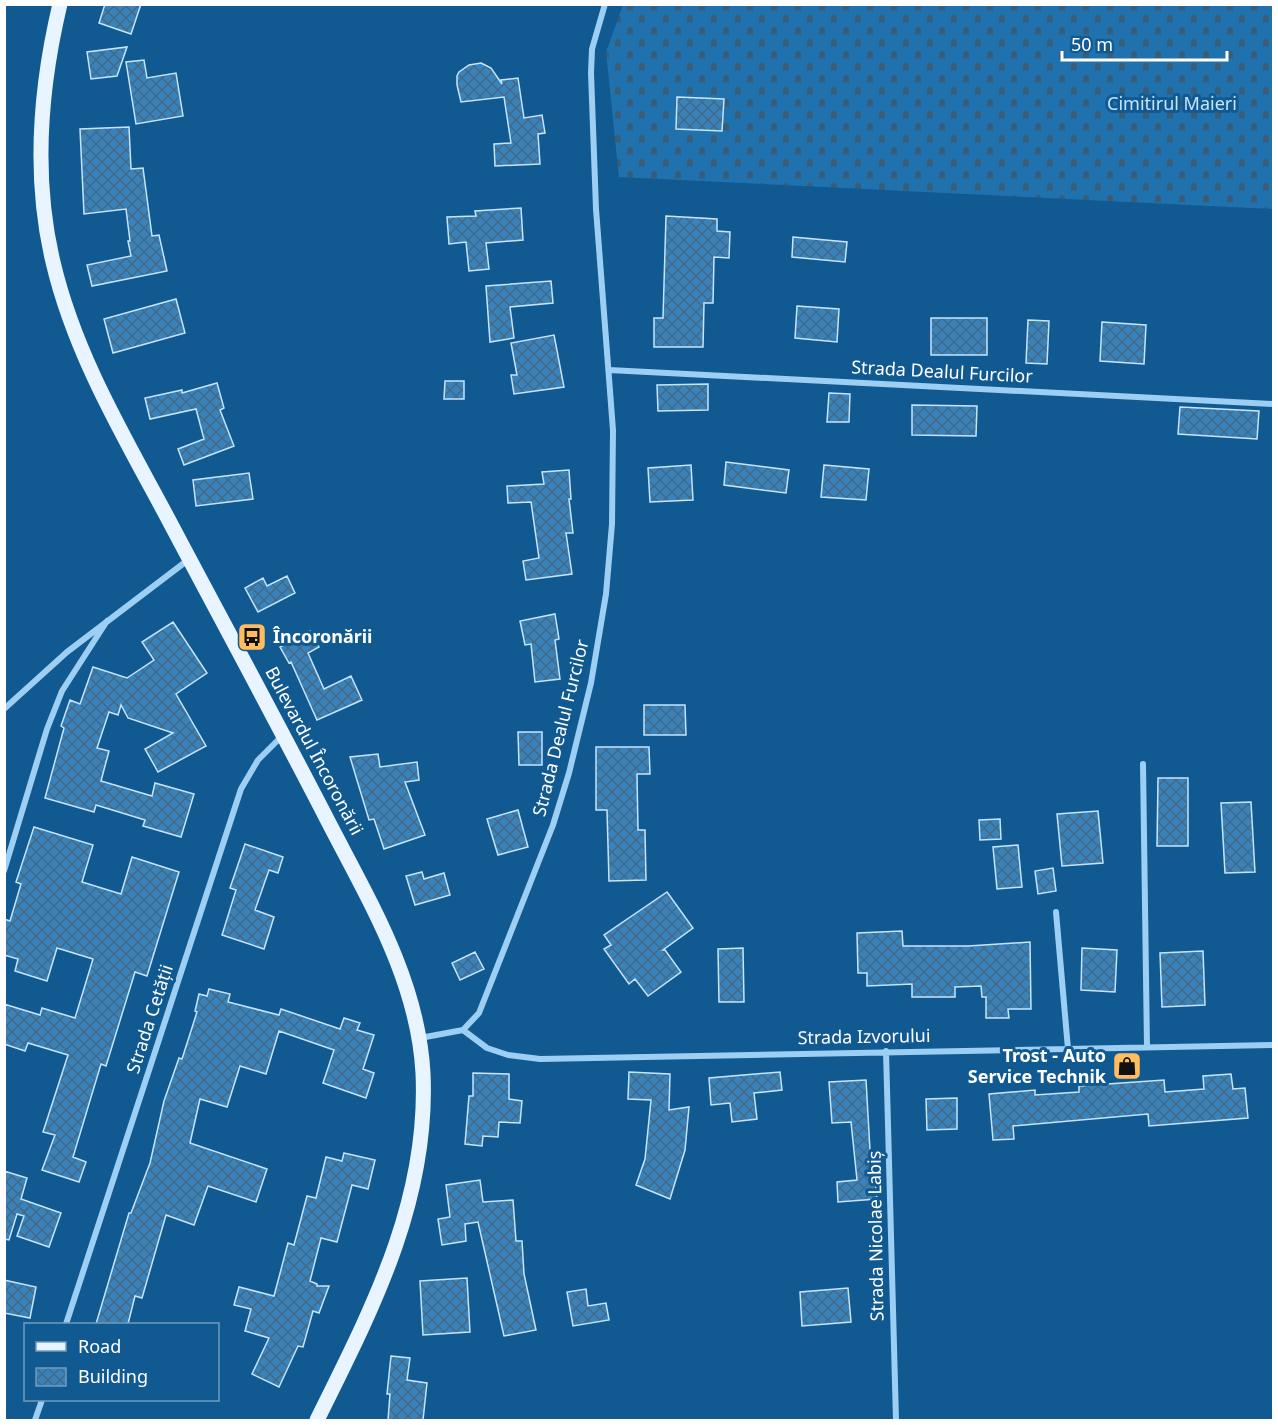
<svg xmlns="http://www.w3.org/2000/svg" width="1278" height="1425" font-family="'Noto Sans',sans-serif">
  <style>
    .cemetery { fill: url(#cemetery-stones) }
    .building { fill: url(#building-cross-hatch); stroke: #c4e5fd; stroke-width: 1.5 }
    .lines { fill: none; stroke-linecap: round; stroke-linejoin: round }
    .street { stroke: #9dcef3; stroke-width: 6 }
    .primary { stroke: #e8f4ff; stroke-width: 15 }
    .labels { text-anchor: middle; stroke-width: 6; stroke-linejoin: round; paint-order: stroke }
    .park-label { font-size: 18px; fill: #c4e5fd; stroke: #115991 }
    .street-label { font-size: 18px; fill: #fff; stroke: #115991 }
    .poi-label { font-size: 18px; font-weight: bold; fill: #fff; stroke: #115991; text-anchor: start }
  </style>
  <defs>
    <pattern id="cemetery-stones" width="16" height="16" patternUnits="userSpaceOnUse" patternTransform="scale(1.5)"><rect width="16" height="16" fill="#2072af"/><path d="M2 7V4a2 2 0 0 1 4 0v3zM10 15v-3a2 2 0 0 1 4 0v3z" fill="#385d79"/></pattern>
    <pattern id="building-cross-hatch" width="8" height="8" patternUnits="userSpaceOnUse" patternTransform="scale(1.5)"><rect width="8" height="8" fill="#3982ba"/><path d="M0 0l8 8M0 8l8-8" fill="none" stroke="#426a88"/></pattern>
  </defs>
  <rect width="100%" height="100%" fill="#115991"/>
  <path class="cemetery" d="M 623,5 L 1273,5 L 1273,209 L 619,177 L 606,52 Z"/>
  <path class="building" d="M 105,4 L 141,4 L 131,34 L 99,23 Z
    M 127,47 L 117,76 L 91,79 L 87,52 Z
    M 144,60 L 147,78 L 176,73 L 183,116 L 136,124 L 126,62 Z
    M 481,63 L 491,68 L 502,84 L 501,80 L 518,78 L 524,118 L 542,115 L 545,133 L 538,134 L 540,164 L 495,166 L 494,144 L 511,143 L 504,97 L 461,102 L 457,85 L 457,76 L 459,72 L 469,65 Z
    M 677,97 L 724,99 L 722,131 L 676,129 Z
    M 129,127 L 131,169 L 143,168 L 152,236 L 159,235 L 167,271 L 92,286 L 87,265 L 131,256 L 128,241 L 130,241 L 126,209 L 84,214 L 80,129 Z
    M 521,208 L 523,240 L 486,243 L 489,269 L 469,271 L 466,242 L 449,244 L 447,217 L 476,216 L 475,211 Z
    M 666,216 L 717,219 L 717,231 L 730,232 L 729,258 L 714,257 L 713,303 L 704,303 L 703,347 L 654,347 L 654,318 L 663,318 Z
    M 793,237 L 847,242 L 845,262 L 792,257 Z
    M 551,281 L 553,303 L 510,307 L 514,338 L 490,342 L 486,286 Z
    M 176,299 L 185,333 L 113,353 L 104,319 Z
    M 797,306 L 839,309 L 837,342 L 795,338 Z
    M 931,318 L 987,318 L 987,355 L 931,355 Z
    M 1028,320 L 1049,321 L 1047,364 L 1026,363 Z
    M 1102,322 L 1146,325 L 1144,364 L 1100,361 Z
    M 554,335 L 564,387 L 514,394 L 511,375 L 517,375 L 511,343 Z
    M 445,381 L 464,381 L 464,399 L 444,399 Z
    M 217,383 L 224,408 L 220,410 L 234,446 L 184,465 L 178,449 L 204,439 L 196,409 L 150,419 L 145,398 L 182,390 L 182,393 Z
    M 708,384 L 708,410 L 658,411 L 657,385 Z
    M 829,393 L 850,394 L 849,422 L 827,422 Z
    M 912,405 L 977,406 L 976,436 L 912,435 Z
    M 1180,407 L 1259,411 L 1257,439 L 1178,434 Z
    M 726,462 L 789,470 L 786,493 L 724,485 Z
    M 691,465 L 693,500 L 650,502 L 648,468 Z
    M 824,465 L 869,469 L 866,500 L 821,497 Z
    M 569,470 L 571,499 L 569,499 L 573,533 L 566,533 L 572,574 L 526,580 L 523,561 L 539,558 L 531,502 L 508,503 L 507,486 L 544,484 L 542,472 Z
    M 249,473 L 253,499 L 196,506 L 193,480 Z
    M 287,576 L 295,593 L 258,612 L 245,588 L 263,578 L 267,586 Z
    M 555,614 L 559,639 L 555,640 L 560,679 L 535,682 L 531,644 L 525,645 L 520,621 Z
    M 173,622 L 207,673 L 176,694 L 206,746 L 158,772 L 145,749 L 173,733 L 128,718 L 121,705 L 118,715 L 109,712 L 97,748 L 109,751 L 101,781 L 152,796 L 155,783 L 194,794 L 181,837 L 143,826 L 145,820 L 96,805 L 94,812 L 45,798 L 64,728 L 61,726 L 70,700 L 80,704 L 93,667 L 127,678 L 154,660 L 142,642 Z
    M 310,631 L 319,647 L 308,653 L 324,689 L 351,676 L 362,700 L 317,720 L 291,662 L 289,663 L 280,647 Z
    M 644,705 L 685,705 L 686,735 L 644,735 Z
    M 518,732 L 542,732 L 542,765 L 519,765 Z
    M 596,747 L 649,747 L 650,774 L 637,774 L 638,830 L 645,830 L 646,880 L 609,881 L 607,810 L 596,810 Z
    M 378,754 L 380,767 L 417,762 L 419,780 L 405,782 L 425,835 L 384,849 L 374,819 L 369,820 L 350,757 Z
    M 1158,778 L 1188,778 L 1188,846 L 1157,846 Z
    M 1251,802 L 1255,872 L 1225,873 L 1221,803 Z
    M 518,810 L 528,847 L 498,855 L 487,819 Z
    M 1098,811 L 1103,863 L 1062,866 L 1057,814 Z
    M 1000,819 L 1001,839 L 980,840 L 979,820 Z
    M 34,827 L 93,845 L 82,882 L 121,894 L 132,857 L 179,872 L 147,976 L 135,972 L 106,1066 L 101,1064 L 73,1157 L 86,1162 L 79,1182 L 42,1170 L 55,1135 L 43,1132 L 68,1055 L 28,1043 L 25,1051 L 4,1044 L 4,1004 L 40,1015 L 42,1008 L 75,1018 L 93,959 L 57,948 L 47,981 L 15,971 L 18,959 L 4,955 L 4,919 L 10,921 L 21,884 L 16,882 Z
    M 245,844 L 283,857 L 278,873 L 269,870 L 255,910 L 274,917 L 264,949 L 222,935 L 236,890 L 230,888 Z
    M 1018,845 L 1022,887 L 997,889 L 993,847 Z
    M 1053,868 L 1056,891 L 1038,894 L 1035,871 Z
    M 422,872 L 424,879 L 444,873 L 450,895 L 415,905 L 406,876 Z
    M 667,892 L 693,928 L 663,950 L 665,950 L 681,972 L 648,996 L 635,979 L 629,984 L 604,949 L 611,945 L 604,935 Z
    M 902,931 L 903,946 L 968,946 L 1030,942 L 1031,1009 L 1008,1009 L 1009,1018 L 986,1018 L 986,997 L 982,997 L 981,986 L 955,987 L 955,997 L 912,997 L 912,984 L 867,986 L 867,973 L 858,973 L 857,933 Z
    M 743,948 L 744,1002 L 719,1002 L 718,949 Z
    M 1082,948 L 1117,950 L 1115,992 L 1081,990 Z
    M 1203,951 L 1205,1005 L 1162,1007 L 1160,953 Z
    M 475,952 L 484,969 L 460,980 L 452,963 Z
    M 209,989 L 230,994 L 228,1002 L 279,1015 L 281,1009 L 340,1029 L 344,1018 L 360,1023 L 357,1030 L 374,1035 L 363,1069 L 374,1073 L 366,1098 L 323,1083 L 334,1050 L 279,1031 L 266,1074 L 240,1066 L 227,1107 L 200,1099 L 190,1143 L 267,1169 L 256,1202 L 208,1186 L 194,1225 L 166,1215 L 142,1298 L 135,1296 L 128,1324 L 96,1324 L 129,1213 L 131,1213 L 150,1163 L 164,1101 L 179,1058 L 182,1059 L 197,1012 L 195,1011 L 199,994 L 207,996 Z
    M 629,1072 L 670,1074 L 669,1110 L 689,1107 L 685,1150 L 670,1199 L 636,1185 L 645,1159 L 651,1100 L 628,1099 Z
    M 780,1072 L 782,1090 L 754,1093 L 757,1119 L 732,1122 L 730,1103 L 711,1105 L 709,1078 Z
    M 473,1073 L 509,1074 L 509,1099 L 522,1101 L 520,1123 L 499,1122 L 498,1137 L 483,1136 L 482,1146 L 465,1144 L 469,1096 L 473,1096 Z
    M 1231,1074 L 1233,1089 L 1245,1088 L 1248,1118 L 1149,1126 L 1148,1114 L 1013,1126 L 1014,1139 L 993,1140 L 989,1094 L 1035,1090 L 1035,1095 L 1079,1092 L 1079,1086 L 1164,1080 L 1165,1092 L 1204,1089 L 1203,1076 Z
    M 866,1080 L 870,1150 L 872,1150 L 877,1199 L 838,1202 L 837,1182 L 857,1180 L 851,1122 L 832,1123 L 829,1082 Z
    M 957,1098 L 957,1129 L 927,1130 L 926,1099 Z
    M 344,1153 L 375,1160 L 368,1189 L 352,1185 L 337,1242 L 321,1238 L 310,1281 L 317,1284 L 317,1286 L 329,1286 L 319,1313 L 313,1311 L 303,1347 L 298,1346 L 279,1387 L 252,1374 L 269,1338 L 245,1331 L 251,1309 L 234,1305 L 239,1287 L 274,1296 L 288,1243 L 294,1245 L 307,1196 L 316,1198 L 326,1157 L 342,1161 Z
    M 4,1171 L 27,1178 L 21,1199 L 61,1213 L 49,1247 L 17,1236 L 24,1216 L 17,1214 L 9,1240 L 4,1239 Z
    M 480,1180 L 483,1202 L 513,1200 L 516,1241 L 522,1241 L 524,1274 L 536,1330 L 504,1336 L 478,1222 L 465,1224 L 466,1241 L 442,1245 L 438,1219 L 450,1217 L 446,1185 Z
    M 467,1278 L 470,1332 L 423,1335 L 420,1281 Z
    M 4,1280 L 36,1287 L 30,1318 L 4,1313 Z
    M 848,1288 L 851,1322 L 802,1326 L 800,1292 Z
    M 586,1289 L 588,1306 L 606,1303 L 609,1320 L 573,1326 L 567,1292 Z
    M 391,1356 L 410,1358 L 407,1380 L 427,1383 L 423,1420 L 388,1420 L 390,1394 L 387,1394 Z"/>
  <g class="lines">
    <path class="street" d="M 609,370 L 1274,404
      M 4,709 L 67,652 L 188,560
      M 1143,764 L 1147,1047
      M 4,871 L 47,729 L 62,691 L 107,621
      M 1056,912 L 1068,1049
      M 463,1030 L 487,1048 L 508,1055 L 540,1059 L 1274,1045
      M 420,1038 L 463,1030 L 479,1013 L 553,825 L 569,773 L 591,683 L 606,594 L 612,524 L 613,430 L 596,209 L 591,73 L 592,49 L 605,4
      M 886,1051 L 896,1420
      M 66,1324 L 241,789 L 258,760 L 283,735
      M 35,1420 L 42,1400"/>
    <path class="primary" d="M 60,4 C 40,88 33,178 53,262 C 74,352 122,433 165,513 C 220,617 276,720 330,825 C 371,904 418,982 423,1073 C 429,1201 372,1309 317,1420"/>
  </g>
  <defs>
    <g id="bus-square" transform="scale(1.5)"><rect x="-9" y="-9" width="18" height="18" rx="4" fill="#ffbd5e" stroke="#115991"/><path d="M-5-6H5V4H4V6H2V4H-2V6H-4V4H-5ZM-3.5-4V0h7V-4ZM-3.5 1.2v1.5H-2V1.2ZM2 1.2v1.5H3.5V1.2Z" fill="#111"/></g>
    <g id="shop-square" transform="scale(1.5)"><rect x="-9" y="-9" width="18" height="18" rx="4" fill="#ffbd5e" stroke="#115991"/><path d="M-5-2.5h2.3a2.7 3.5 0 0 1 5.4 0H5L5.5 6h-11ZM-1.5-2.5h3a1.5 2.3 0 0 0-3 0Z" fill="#111"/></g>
  </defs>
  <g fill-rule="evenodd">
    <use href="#bus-square" x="252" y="637"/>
    <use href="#shop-square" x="1127" y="1066"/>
  </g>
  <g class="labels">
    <g class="park-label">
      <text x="1172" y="110">Cimitirul Maieri</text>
    </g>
    <g class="street-label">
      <text transform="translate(942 372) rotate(3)" y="6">Strada Dealul Furcilor</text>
      <text transform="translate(561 728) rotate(-76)" y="6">Strada Dealul Furcilor</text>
      <text transform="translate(314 751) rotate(62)" y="6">Bulevardul Încoronării</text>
      <text transform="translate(150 1019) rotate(-72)" y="6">Strada Cetății</text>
      <text transform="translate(864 1037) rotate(-1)" y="6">Strada Izvorului</text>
      <text transform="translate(876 1236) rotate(-91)" y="6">Strada Nicolae Labiș</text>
    </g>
    <g class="poi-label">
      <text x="273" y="643">Încoronării</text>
      <text x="1106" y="1062" text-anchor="end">Trost - Auto<tspan x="1106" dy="21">Service Technik</tspan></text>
    </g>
  </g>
  <rect width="1278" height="1425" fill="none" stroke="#ffffff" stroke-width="12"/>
  <rect x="24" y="1323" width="195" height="78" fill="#115991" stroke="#709bbd" stroke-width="1.5"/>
  <rect x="36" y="1342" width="30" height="9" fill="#e8f4ff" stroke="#709bbd" stroke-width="1.5"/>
  <text x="78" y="1353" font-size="18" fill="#ffffff">Road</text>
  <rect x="36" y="1368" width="30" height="18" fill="url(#building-cross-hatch)" stroke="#709bbd" stroke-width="1.5"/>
  <text x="78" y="1383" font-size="18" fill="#ffffff">Building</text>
  <path d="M1062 51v9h165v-9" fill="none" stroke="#ffffff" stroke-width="3"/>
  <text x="1071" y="51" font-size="18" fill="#ffffff" stroke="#115991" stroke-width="4.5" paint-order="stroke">50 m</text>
</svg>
